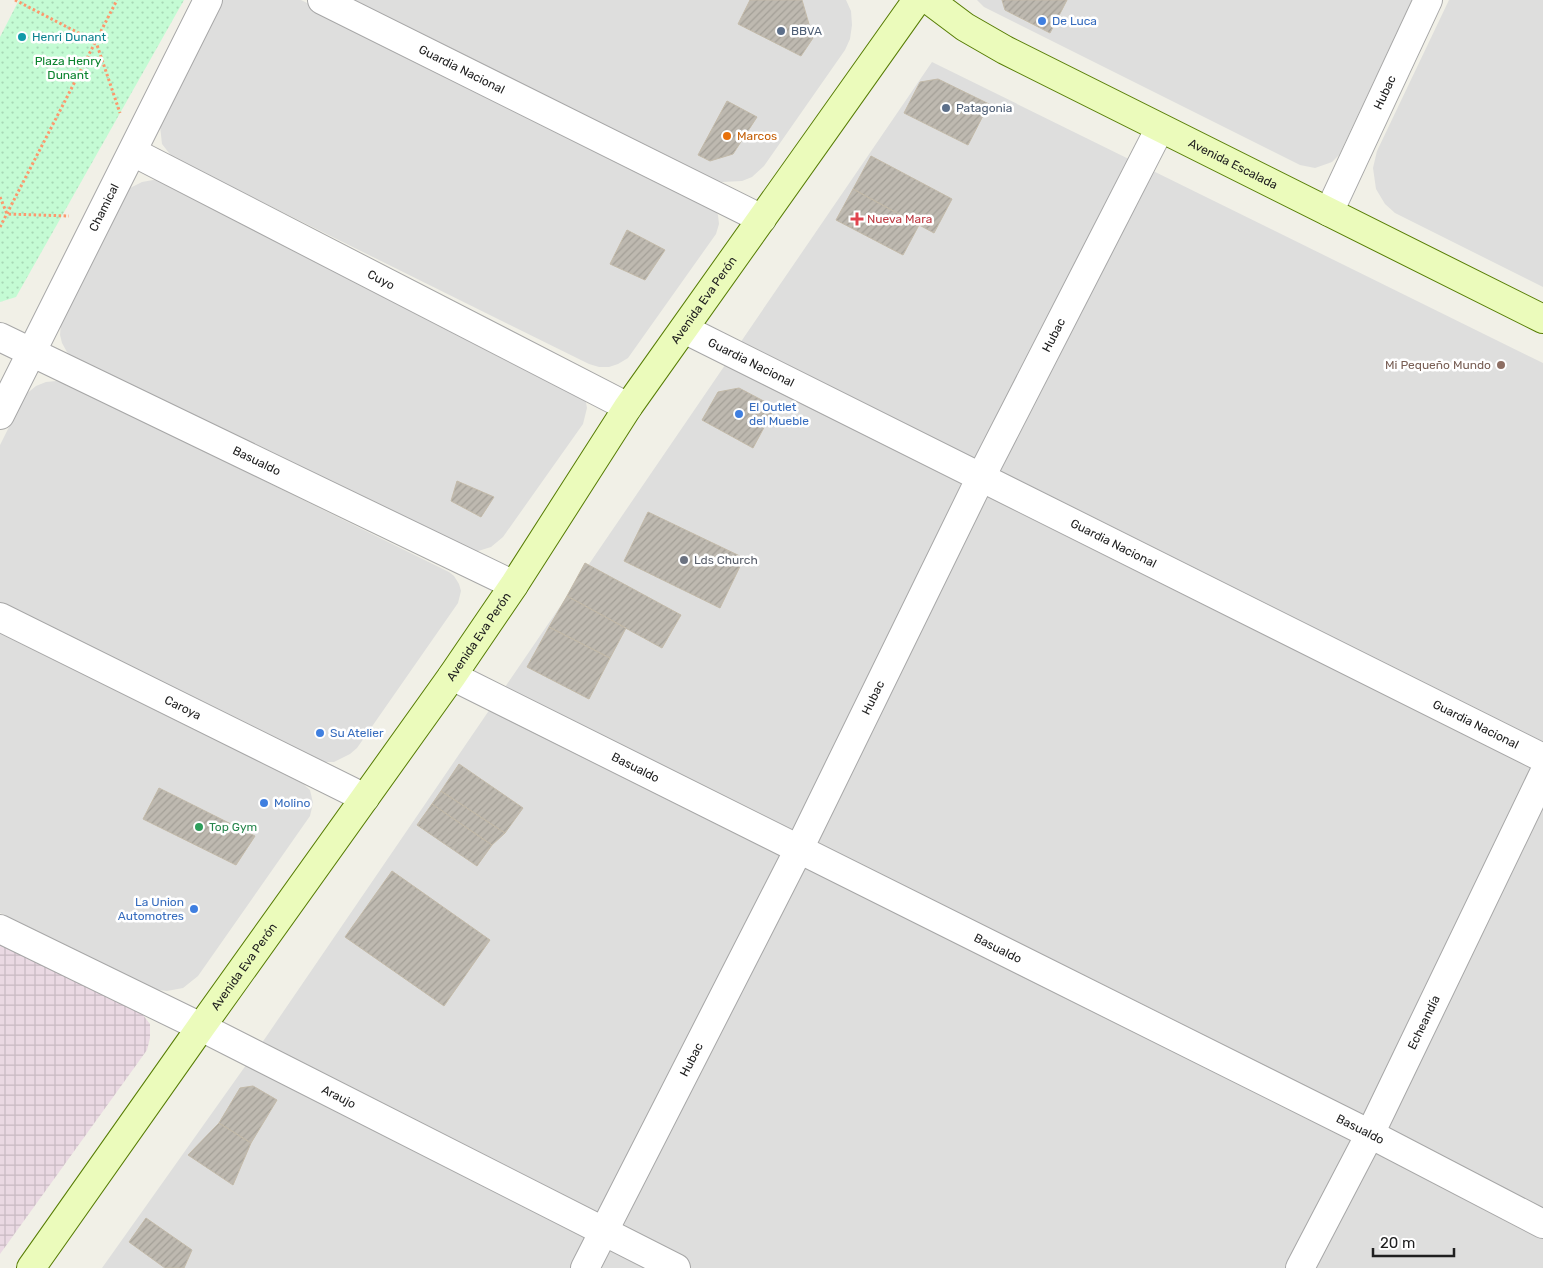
<svg xmlns="http://www.w3.org/2000/svg" width="1543" height="1268" font-family="Rubik,sans-serif">
  <style>
    .residential { fill: #dededd }
    .industrial { fill: url(#industrial-grid) }
    .park { fill: url(#park-dots) }
    .building { fill: url(#building-hatch); stroke: #c3baa9 }
    .lines { fill: none; stroke-linecap: round; stroke-linejoin: round }
    .street-casing { stroke: #a7a7a7; stroke-width: 30 }
    .secondary-casing { stroke: #567c03; stroke-width: 30 }
    .path { stroke: #fc996d; stroke-width: 3; stroke-dasharray: 2.5 2.5; stroke-linecap: butt }
    .street { stroke: #fff; stroke-width: 28 }
    .secondary { stroke: #ebfbbb; stroke-width: 28 }
    .shop-dot { fill: #3f7fe0; stroke: #fff; stroke-width: 2 }
    .service-dot { fill: #5c6f8a; stroke: #fff; stroke-width: 2 }
    .culture-dot { fill: #0f9aa8; stroke: #fff; stroke-width: 2 }
    .food-dot { fill: #e8710a; stroke: #fff; stroke-width: 2 }
    .health-dot { fill: #e0444e; stroke: #fff; stroke-width: 2 }
    .education-dot { fill: #8d6e63; stroke: #fff; stroke-width: 2 }
    .worship-dot { fill: #6b7280; stroke: #fff; stroke-width: 2 }
    .leisure-dot { fill: #2e9e5b; stroke: #fff; stroke-width: 2 }
    .labels { text-anchor: middle; stroke-width: 5; stroke-linejoin: round; paint-order: stroke }
    .shop-label { font-size: 12px; fill: #366cbe; stroke: #fff; text-anchor: start }
    .service-label { font-size: 12px; fill: #4e5e75; stroke: #fff; text-anchor: start }
    .culture-label { font-size: 12px; fill: #0d838f; stroke: #fff; text-anchor: start }
    .park-label { font-size: 12px; fill: #0a832d; stroke: #fff }
    .street-label { font-size: 12px; fill: #202020; stroke: #fff }
    .food-label { font-size: 12px; fill: #c56008; stroke: #fff; text-anchor: start }
    .health-label { font-size: 12px; fill: #be3a42; stroke: #fff; text-anchor: start }
    .education-label { font-size: 12px; fill: #785e54; stroke: #fff; text-anchor: end }
    .worship-label { font-size: 12px; fill: #5b616d; stroke: #fff; text-anchor: start }
    .leisure-label { font-size: 12px; fill: #27864d; stroke: #fff; text-anchor: start }
  </style>
  <defs>
    <pattern id="industrial-grid" width="8" height="8" patternUnits="userSpaceOnUse" patternTransform="scale(1.25)"><rect width="8" height="8" fill="#ead9e3"/><path d="M0 4h8M4 0v8" fill="none" stroke="#c8bac2"/></pattern>
    <pattern id="park-dots" width="8" height="8" patternUnits="userSpaceOnUse" patternTransform="scale(1.25)"><rect width="8" height="8" fill="#c4fbd4"/><path d="M2 2h.1M6 6h.1" fill="none" stroke="#a8d7b6" stroke-width="1.8" stroke-linecap="round"/></pattern>
    <pattern id="building-hatch" width="6" height="6" patternUnits="userSpaceOnUse" patternTransform="scale(1.25)"><rect width="6" height="6" fill="#beb9b0"/><path d="M-1 1l2-2M0 6l6-6M5 7l2-2" fill="none" stroke="#a39f97"/></pattern>
  </defs>
  <rect width="100%" height="100%" fill="#f1f0e7"/>
  <path class="residential" d="M 219,0 L 301,0 L 708,201 L 714,208 L 718,215 L 719,224 L 716,234 L 628,358 L 618,364 L 609,367 L 599,367 L 589,364 L 173,158 L 162,144 L 160,126 Z
    M 353,0 L 846,0 L 851,11 L 852,25 L 850,39 L 845,50 L 764,166 L 752,177 L 742,181 L 722,182 L 711,179 Z
    M 977,0 L 1412,0 L 1339,155 L 1332,162 L 1315,168 L 1300,165 L 984,7 Z
    M 1449,0 L 1543,0 L 1543,287 L 1395,213 L 1385,204 L 1376,189 L 1373,168 L 1377,151 Z
    M 932,62 L 1543,363 L 1543,1268 L 102,1268 L 266,1037 Z
    M 153,180 L 162,181 L 585,397 L 587,408 L 583,424 L 503,537 L 491,547 L 475,552 L 74,359 L 67,352 L 62,343 L 60,335 L 61,323 L 125,193 L 130,188 L 142,182 Z
    M 56,381 L 66,383 L 449,572 L 454,576 L 459,584 L 461,591 L 458,603 L 357,748 L 350,754 L 334,762 L 320,762 L 0,605 L 0,445 L 25,395 L 36,386 L 46,382 Z
    M 0,633 L 301,782 L 310,790 L 313,803 L 310,816 L 198,976 L 183,988 L 167,991 L 152,989 L 0,913 Z"/>
  <path class="industrial" d="M 0,939 L 140,1011 L 150,1024 L 150,1038 L 147,1050 L 0,1254 Z"/>
  <path class="park" d="M 19,0 L 184,0 L 16,297 L 0,302 L 0,37 Z"/>
  <path class="building" d="M 750,0 L 802,0 L 813,38 L 801,56 L 738,24 Z
    M 1002,0 L 1067,0 L 1050,33 L 1005,10 Z
    M 938,79 L 989,104 L 968,145 L 904,113 L 920,82 Z
    M 727,101 L 757,117 L 733,154 L 710,161 L 698,155 Z
    M 871,156 L 952,199 L 934,233 L 853,189 Z
    M 853,189 L 919,225 L 903,255 L 836,220 Z
    M 627,230 L 665,250 L 645,280 L 610,264 Z
    M 739,388 L 775,407 L 753,448 L 702,420 L 718,392 Z
    M 457,481 L 494,497 L 481,517 L 451,501 Z
    M 648,512 L 744,558 L 720,608 L 624,561 Z
    M 585,563 L 681,615 L 662,648 L 567,596 Z
    M 567,596 L 626,628 L 610,658 L 549,627 Z
    M 549,627 L 610,658 L 589,699 L 527,667 Z
    M 459,764 L 523,808 L 505,833 L 441,791 Z
    M 159,788 L 255,836 L 236,865 L 143,819 Z
    M 441,791 L 505,833 L 492,845 L 432,804 Z
    M 432,804 L 492,845 L 477,866 L 417,825 Z
    M 392,871 L 490,940 L 444,1006 L 345,937 Z
    M 253,1086 L 277,1100 L 251,1143 L 219,1123 L 240,1088 Z
    M 219,1123 L 251,1143 L 233,1185 L 188,1155 Z
    M 146,1218 L 192,1250 L 184,1268 L 165,1268 L 129,1242 Z"/>
  <g class="lines">
    <g class="street-casing">
      <g id="street">
        <path id="s1" d="M 322,0 L 762,219"/>
        <path id="s2" d="M 133,152 L 628,407"/>
        <path id="s3" d="M 1329,212 L 1428,0"/>
        <path id="s4" d="M 684,329 L 1543,758"/>
        <path id="s5" d="M 0,337 L 514,585"/>
        <path id="s6" d="M 0,415 L 208,0"/>
        <path id="s7" d="M 0,617 L 365,798"/>
        <path id="s8" d="M 452,676 L 1370,1134 L 1543,1224"/>
        <path id="s9" d="M 0,929 L 201,1027 L 676,1268"/>
        <path id="s10" d="M 585,1268 L 799,849 L 981,477 L 1160,128"/>
        <path id="s11" d="M 1300,1268 L 1370,1134 L 1543,775"/>
      </g>
    </g>
    <g class="secondary-casing">
      <g id="secondary">
        <path id="s12" d="M 929,0 L 965,27 L 1005,50 L 1543,319"/>
        <path id="s13" d="M 31,1268 L 201,1027 L 452,676 L 514,585 L 628,407 L 917,0"/>
      </g>
    </g>
    <path class="path" d="M 15,0 L 96,42 L 120,113
      M 0,197 L 7,214 L 69,216
      M 0,227 L 117,0"/>
    <use href="#street" class="street"/>
    <use href="#secondary" class="secondary"/>
  </g>
  <g class="shop-dot">
    <circle cx="1042" cy="21" r="5"/>
    <circle cx="739" cy="414" r="5"/>
    <circle cx="320" cy="733" r="5"/>
    <circle cx="264" cy="803" r="5"/>
    <circle cx="194" cy="909" r="5"/>
  </g>
  <g class="service-dot">
    <circle cx="781" cy="31" r="5"/>
    <circle cx="946" cy="108" r="5"/>
  </g>
  <circle class="culture-dot" cx="22" cy="37" r="5"/>
  <circle class="food-dot" cx="727" cy="136" r="5"/>
  <path class="health-dot" d="M854.5 211.5h5v5h5v5h-5v5h-5v-5h-5v-5h5z"/>
  <circle class="education-dot" cx="1501" cy="365" r="5"/>
  <circle class="worship-dot" cx="684" cy="560" r="5"/>
  <circle class="leisure-dot" cx="199" cy="827" r="5"/>
  <g class="labels">
    <g class="shop-label">
      <text x="1052" y="25">De Luca</text>
      <text x="749" y="411">El Outlet<tspan x="749" dy="14">del Mueble</tspan></text>
      <text x="330" y="737">Su Atelier</text>
      <text x="274" y="807">Molino</text>
      <text x="184" y="906" text-anchor="end">La Union<tspan x="184" dy="14">Automotres</tspan></text>
    </g>
    <g class="service-label">
      <text x="791" y="35">BBVA</text>
      <text x="956" y="112">Patagonia</text>
    </g>
    <g class="culture-label">
      <text x="32" y="41">Henri Dunant</text>
    </g>
    <g class="park-label">
      <text x="68" y="65">Plaza Henry<tspan x="68" dy="14">Dunant</tspan></text>
    </g>
    <g class="street-label">
      <text dy="4" stroke="none"><textPath href="#s1" startOffset="156">Guardia Nacional</textPath></text>
      <text dy="4" stroke="none"><textPath href="#s3" startOffset="132">Hubac</textPath></text>
      <text dy="4" stroke="none"><textPath href="#s12" startOffset="346">Avenida Escalada</textPath></text>
      <text dy="4" stroke="none"><textPath href="#s6" startOffset="232">Chamical</textPath></text>
      <text dy="4" stroke="none"><textPath href="#s2" startOffset="279">Cuyo</textPath></text>
      <text dy="4" stroke="none"><textPath href="#s13" startOffset="1179">Avenida Eva Perón</textPath></text>
      <text dy="4" stroke="none"><textPath href="#s10" startOffset="1044">Hubac</textPath></text>
      <text dy="4" stroke="none"><textPath href="#s4" startOffset="75">Guardia Nacional</textPath></text>
      <text dy="4" stroke="none"><textPath href="#s5" startOffset="285">Basualdo</textPath></text>
      <text dy="4" stroke="none"><textPath href="#s4" startOffset="480">Guardia Nacional</textPath></text>
      <text dy="4" stroke="none"><textPath href="#s13" startOffset="774">Avenida Eva Perón</textPath></text>
      <text dy="4" stroke="none"><textPath href="#s10" startOffset="639">Hubac</textPath></text>
      <text dy="4" stroke="none"><textPath href="#s7" startOffset="204">Caroya</textPath></text>
      <text dy="4" stroke="none"><textPath href="#s4" startOffset="885">Guardia Nacional</textPath></text>
      <text dy="4" stroke="none"><textPath href="#s8" startOffset="205">Basualdo</textPath></text>
      <text dy="4" stroke="none"><textPath href="#s8" startOffset="610">Basualdo</textPath></text>
      <text dy="4" stroke="none"><textPath href="#s13" startOffset="369">Avenida Eva Perón</textPath></text>
      <text dy="4" stroke="none"><textPath href="#s11" startOffset="275">Echeandía</textPath></text>
      <text dy="4" stroke="none"><textPath href="#s10" startOffset="234">Hubac</textPath></text>
      <text dy="4" stroke="none"><textPath href="#s9" startOffset="378">Araujo</textPath></text>
      <text dy="4" stroke="none"><textPath href="#s8" startOffset="1015">Basualdo</textPath></text>
    </g>
    <g class="food-label">
      <text x="737" y="140">Marcos</text>
    </g>
    <g class="health-label">
      <text x="867" y="223">Nueva Mara</text>
    </g>
    <g class="education-label">
      <text x="1491" y="369">Mi Pequeño Mundo</text>
    </g>
    <g class="worship-label">
      <text x="694" y="564">Lds Church</text>
    </g>
    <g class="leisure-label">
      <text x="209" y="831">Top Gym</text>
    </g>
  </g>
  <path d="M1373 1248v8h81v-8" fill="none" stroke="#202020" stroke-width="2.5"/>
  <text x="1380" y="1248" font-size="15" fill="#202020" stroke="#ffffff" stroke-width="4" paint-order="stroke">20 m</text>
</svg>
